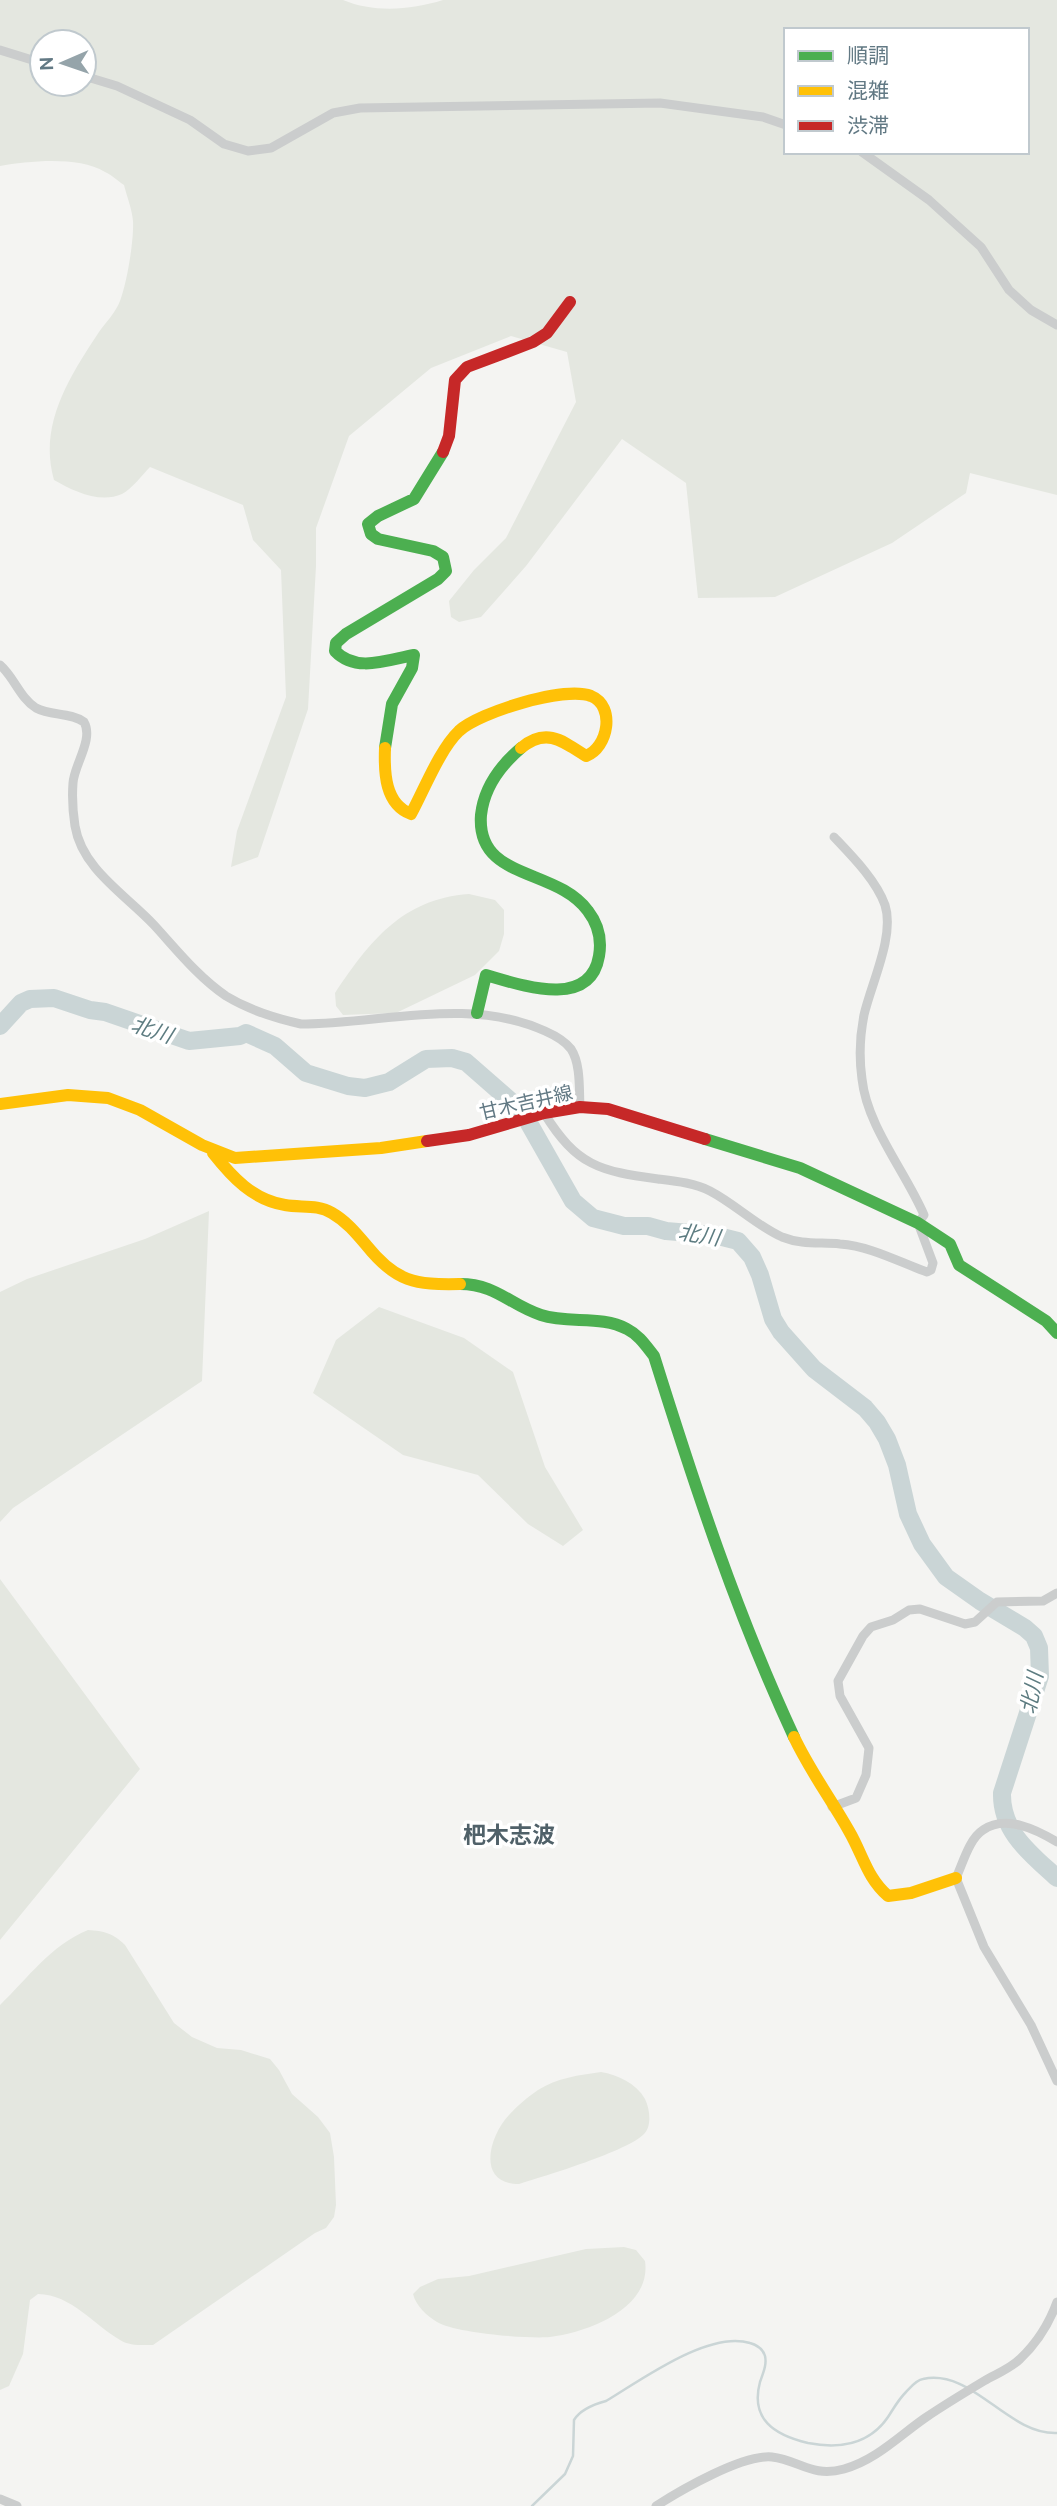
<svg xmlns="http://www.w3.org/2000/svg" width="1057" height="2506" font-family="Ubuntu,'Noto Sans JP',sans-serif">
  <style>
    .green { fill: #e4e7e0; fill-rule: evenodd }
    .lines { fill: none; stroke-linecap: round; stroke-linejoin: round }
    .stream { stroke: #cad5d6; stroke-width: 2.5 }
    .river { stroke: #cad5d6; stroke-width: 18 }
    .street { stroke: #cbcdcd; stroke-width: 9 }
    .fast { stroke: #4caf50; stroke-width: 12 }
    .slow { stroke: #ffc107; stroke-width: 12 }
    .jam { stroke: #c62828; stroke-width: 12 }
    .labels { text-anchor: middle; stroke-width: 7; stroke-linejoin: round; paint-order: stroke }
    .street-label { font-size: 19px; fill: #627984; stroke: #fff }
    .water-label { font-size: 21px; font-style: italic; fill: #5d7c81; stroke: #fff }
    .quarter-label { font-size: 23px; font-weight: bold; fill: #506169; stroke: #fff }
  </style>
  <rect width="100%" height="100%" fill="#f4f4f2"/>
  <path class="green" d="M 0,0 L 343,0 C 374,13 411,10 443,0 L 1057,0 L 1057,495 L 970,473 L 966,493 L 892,543 L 775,597 L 698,598 L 686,483 L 622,439 L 526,566 L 481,617 L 459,622 L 451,617 L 449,601 L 474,570 L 506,538 L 576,402 L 567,352 L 511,336 L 431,368 L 349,436 L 316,528 L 316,566 L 308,709 L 258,857 L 231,867 L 237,831 L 286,697 L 281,570 L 253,540 L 243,505 L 150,467 C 142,475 132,489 122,494 C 100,504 73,491 54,480 C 38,425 70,376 99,332 C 106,322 116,312 120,301 C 127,282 134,241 133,221 C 132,209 127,197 124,185 C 118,181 112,175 105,172 C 78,156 30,161 0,166 ZM 786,30 L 1027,30 L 1027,152 L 786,152 ZM 42,42 L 84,42 L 84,84 L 42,84 Z
    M 469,894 L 495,900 L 504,910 L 504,934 L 499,951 L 475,975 L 396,1013 L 343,1015 L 336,1006 L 335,993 C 370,941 402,899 469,894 Z
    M 209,1211 L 202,1381 L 13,1508 L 0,1522 L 0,1292 L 27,1279 L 145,1239 Z
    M 379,1307 L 464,1338 L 513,1372 L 545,1467 L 583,1530 L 563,1546 L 528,1524 L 478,1475 L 403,1455 L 313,1393 L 336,1340 Z
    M 0,1579 L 140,1769 L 0,1940 Z
    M 88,1930 C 104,1931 113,1933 125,1945 L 174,2023 L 192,2037 L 217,2048 L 241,2050 L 270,2059 L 279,2070 L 292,2094 L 318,2117 L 330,2133 L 334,2157 L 336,2205 L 334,2217 L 326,2228 L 315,2233 L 153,2345 C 142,2345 129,2346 120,2340 C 93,2324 72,2295 38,2294 L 30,2300 L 23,2354 L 9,2386 L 0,2390 L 0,2005 C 28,1978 51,1945 88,1930 Z
    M 601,2072 C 618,2075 636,2083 645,2099 C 650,2109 652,2126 644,2134 C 628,2151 545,2176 519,2184 C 476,2184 489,2136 509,2115 C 517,2106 528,2097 538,2090 C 557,2078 579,2075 601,2072 Z
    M 624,2247 L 636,2250 L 645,2261 C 652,2308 589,2332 550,2337 C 528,2339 455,2333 437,2322 C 427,2316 416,2306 413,2294 L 420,2287 L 438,2279 L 469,2276 L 586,2249 Z"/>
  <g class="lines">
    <path class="stream" d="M 532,2506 L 565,2474 L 573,2456 L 574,2420 C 580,2410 595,2404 606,2401 C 641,2380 709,2330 750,2343 C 757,2345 763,2349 765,2356 C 767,2365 763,2373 760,2382 C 750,2419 774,2435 808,2443 C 838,2449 869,2445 888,2417 C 894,2408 898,2400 906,2392 C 911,2387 916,2380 923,2379 C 972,2368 1008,2435 1057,2433"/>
    <path class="river" d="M 0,1026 L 21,1003 L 30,999 L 54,998 L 90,1010 L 105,1012 L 189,1041 L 240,1036 L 246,1033 L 275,1046 L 306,1073 L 348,1086 L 365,1088 L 389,1082 L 426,1059 L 452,1058 L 466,1062 L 522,1111 L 573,1201 L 593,1218 L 624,1226 L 648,1226 L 666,1231 L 714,1235 L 738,1241 L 752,1257 L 760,1275 L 773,1319 L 781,1332 L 814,1369 L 865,1408 L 877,1422 L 887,1439 L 897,1465 L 908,1514 L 922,1544 L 946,1577 L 980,1601 L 1025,1628 L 1034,1636 L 1039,1648 L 1040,1676 L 1002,1793 C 1001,1832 1031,1854 1057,1878"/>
    <path class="street" d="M 0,50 L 42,63
      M 84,76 L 117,86 L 190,120 L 224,144 L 248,151 L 271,148 L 333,113 L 360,108 L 660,103 L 763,117 L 786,125
      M 862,152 L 929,200 L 981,247 L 1009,290 L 1031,310 L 1057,325
      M 0,665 C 14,677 20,698 36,708 C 51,716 70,712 84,722 C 94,739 74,765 73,783 C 72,796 73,813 75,826 C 82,869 126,895 154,925 C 176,949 198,977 226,996 C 249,1010 274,1018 301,1024 C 381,1024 468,996 545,1031 C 554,1035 565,1041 571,1049 C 581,1064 579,1090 580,1107
      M 544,1113 C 577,1166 599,1171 658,1179 C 675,1181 695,1183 710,1191 C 735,1204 757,1226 782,1237 C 802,1245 820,1242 840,1244 C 870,1246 899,1262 927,1272 L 931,1270 L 933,1263 L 918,1223 L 924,1215 C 905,1171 867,1126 862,1079 C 859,1058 860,1035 864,1015 C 871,984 895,936 885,905 C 876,880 852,856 834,837
      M 832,1807 L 856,1798 L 866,1775 L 869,1748 L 840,1696 L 838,1681 L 863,1636 L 871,1627 L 893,1620 L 909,1610 L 920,1609 L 965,1624 L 975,1622 L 997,1602 L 1043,1601 L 1057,1593
      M 1057,1842 C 1037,1830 1006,1814 983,1830 C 969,1839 963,1863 956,1878 L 984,1947 L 1031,2025 L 1057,2081
      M 0,2499 L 17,2506
      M 656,2506 C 681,2490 743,2454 772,2457 C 799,2460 812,2478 844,2469 C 876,2460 899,2436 925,2418 C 944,2405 964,2393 984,2381 C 996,2374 1010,2369 1020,2359 C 1038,2342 1049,2324 1057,2302"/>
    <path class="fast" d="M 385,748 L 392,704 L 412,668 L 414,655 C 387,660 356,673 335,651 L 336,643 L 346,634 L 438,579 L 446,571 L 443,557 L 433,551 L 378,539 L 371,534 L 368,524 L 378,516 L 414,499 L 443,452
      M 477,1013 L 486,975 C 521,985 590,1010 599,956 C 602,939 598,924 588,911 C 556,867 476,881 481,815 C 484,788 501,765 521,748
      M 705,1139 L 800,1168 L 918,1223 L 950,1244 L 959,1265 L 1046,1321 L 1057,1333
      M 460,1284 C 496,1284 510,1305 541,1315 C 569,1324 601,1315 627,1329 C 639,1335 646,1346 654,1356 C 695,1487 736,1612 794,1737"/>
    <path class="slow" d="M 385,748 C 384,773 385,804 411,814 C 424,790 440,749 459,731 C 480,712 564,686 591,696 C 616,706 608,748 586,756 C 563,741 546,727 521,748
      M 0,1104 L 68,1095 L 108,1098 L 140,1110 L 202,1145 L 235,1158 L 381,1148 L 427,1141
      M 213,1153 C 232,1177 253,1200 285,1205 C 301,1208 317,1204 332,1213 C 346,1221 356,1233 367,1246 C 396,1282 415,1285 460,1284
      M 794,1737 C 810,1771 831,1799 849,1831 C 863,1855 867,1878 888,1896 L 911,1893 L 956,1878"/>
    <path class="jam" d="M 443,452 L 449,436 L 455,380 L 467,367 L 533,342 L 547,333 L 570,302
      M 427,1141 L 469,1135 L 544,1113 L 580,1107 L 608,1109 L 705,1139"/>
  </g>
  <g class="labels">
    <g class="street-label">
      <text transform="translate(526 1102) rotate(-13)" y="7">甘木吉井線</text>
    </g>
    <g class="water-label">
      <text transform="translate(152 1030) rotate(18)" y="7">北川</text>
      <text transform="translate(699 1235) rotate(9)" y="7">北川</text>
      <text transform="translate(1032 1693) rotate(-79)" y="7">北川</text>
    </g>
    <g class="quarter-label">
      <text x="509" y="1843">杷木志波</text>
    </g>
  </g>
  <rect x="784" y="28" width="245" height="126" fill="#ffffff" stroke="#c0c9ce" stroke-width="2"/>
  <rect x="798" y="51" width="35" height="10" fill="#4caf50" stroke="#c0c9ce" stroke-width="2"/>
  <text x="847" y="63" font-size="21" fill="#627984">順調</text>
  <rect x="798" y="86" width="35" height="10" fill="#ffc107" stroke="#c0c9ce" stroke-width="2"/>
  <text x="847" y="98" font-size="21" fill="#627984">混雑</text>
  <rect x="798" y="121" width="35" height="10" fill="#c62828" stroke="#c0c9ce" stroke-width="2"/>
  <text x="847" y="133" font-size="21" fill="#627984">渋滞</text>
  <g transform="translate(63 63) rotate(268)"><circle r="33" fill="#ffffff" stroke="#c0c9ce" stroke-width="2"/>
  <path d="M0-5L12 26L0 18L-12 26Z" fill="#95a4aa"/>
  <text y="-10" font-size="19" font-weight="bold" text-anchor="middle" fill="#627984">N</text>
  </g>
</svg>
